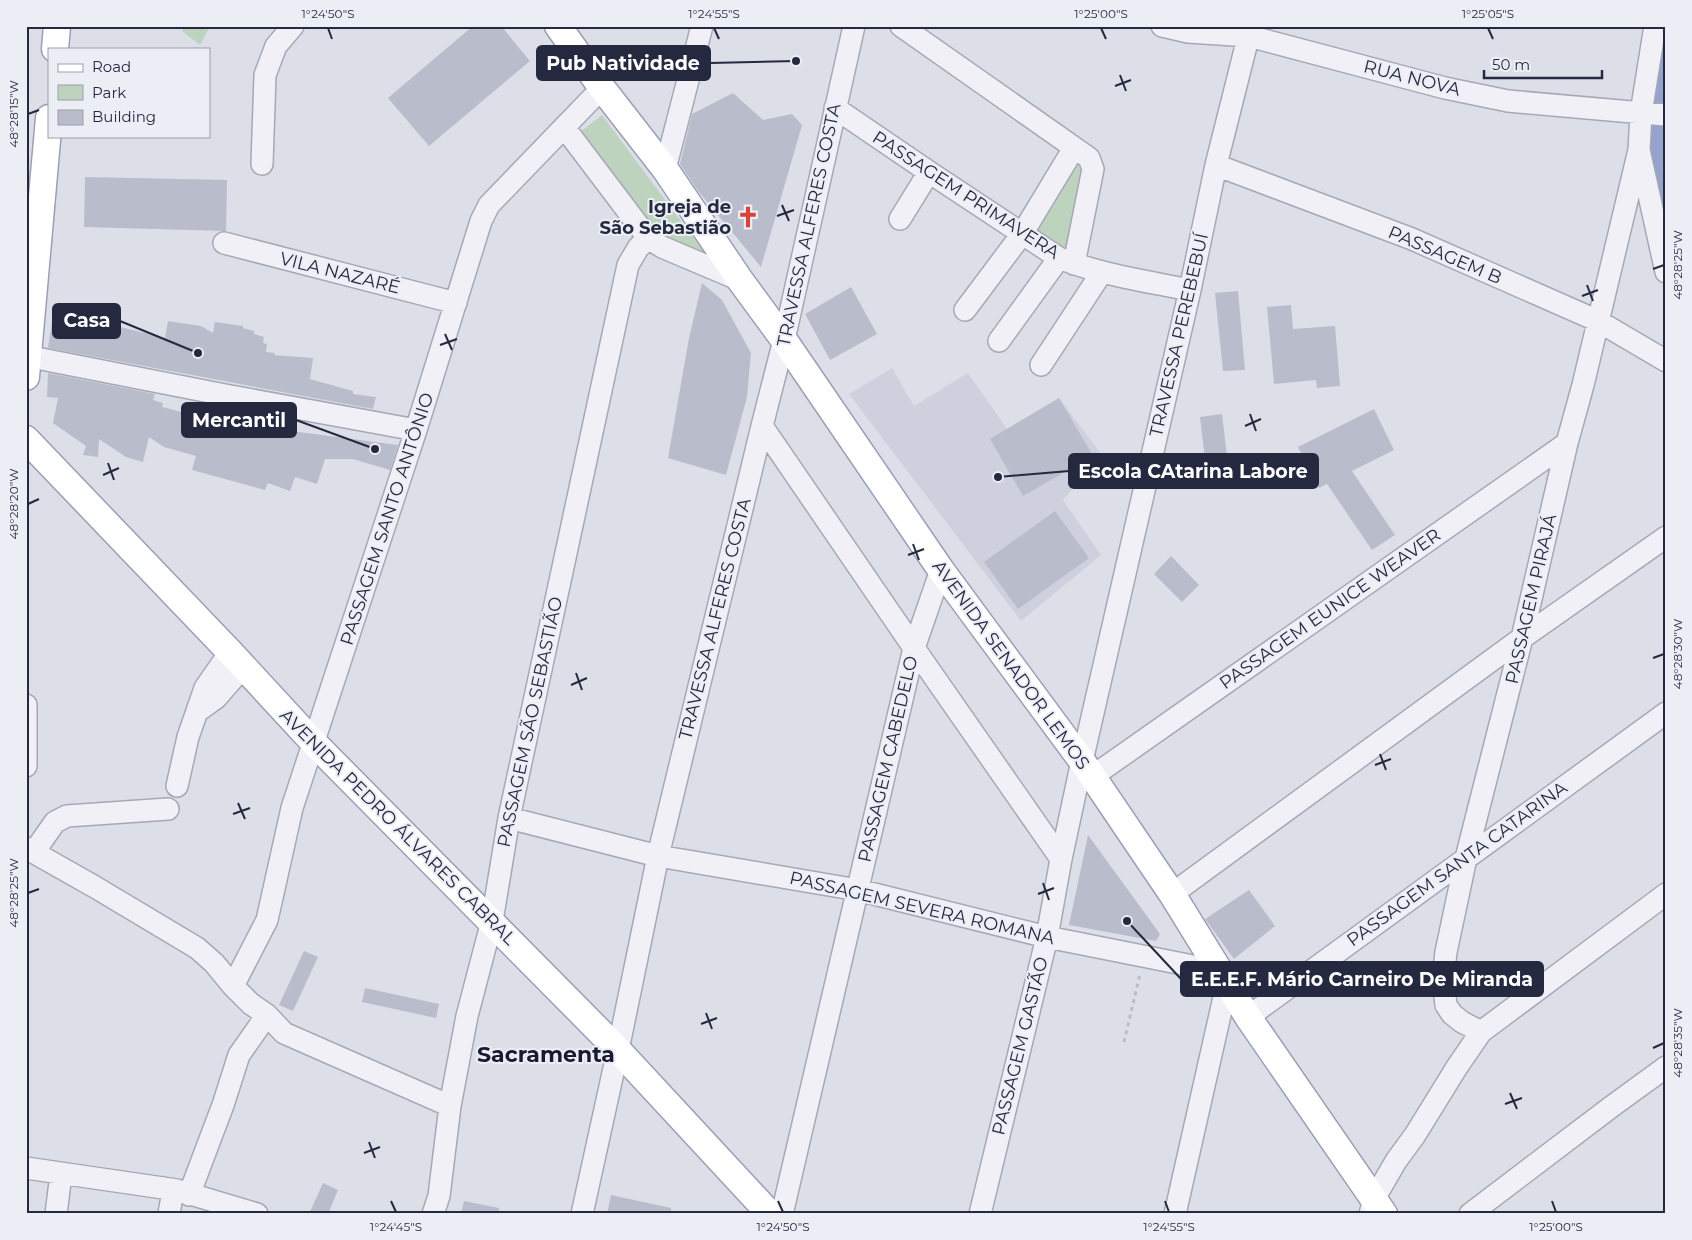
<svg xmlns="http://www.w3.org/2000/svg" width="1692" height="1240" font-family="Montserrat,sans-serif">
  <style>
    .built { fill: #ced1dd }
    .green { fill: #bed3bd }
    .water { fill: #94a2cc }
    .building { fill: #b9bccb }
    .lines { fill: none; stroke-linecap: round; stroke-linejoin: round }
    .minor-casing { stroke: #a6a8b6; stroke-width: 24 }
    .major-casing { stroke: #9b9fb5; stroke-width: 29 }
    .path { stroke: #bbbcc7; stroke-width: 3; stroke-dasharray: 4 4; stroke-linecap: butt }
    .minor { stroke: #f0f0f6; stroke-width: 21 }
    .major { stroke: #fff; stroke-width: 26 }
    .ticks { fill: none; stroke: #252940; stroke-width: 2 }
    .labels { text-anchor: middle; stroke-width: 4; stroke-linejoin: round; paint-order: stroke }
    .street-label { font-size: 18px; fill: #252940; stroke: #eceef6 }
    .poi-label { font-size: 18px; font-weight: bold; fill: #252940; stroke: #eceef6; text-anchor: end }
    .district-label { font-size: 22px; font-weight: bold; fill: #171a30; stroke: #eceef6 }
    .leader { fill: none; stroke: #252940; stroke-width: 2 }
    .callout-dot { fill: #252940; stroke: #eceef6; stroke-width: 2 }
    .callout { fill: #252940; stroke: #252940; stroke-width: 2 }
    .callout-label { font-size: 19px; text-anchor: middle; font-weight: bold; fill: #fff }
    .neatline { fill: none; stroke: #252940; stroke-width: 2 }
    .ticks-label { font-size: 12px; text-anchor: middle; fill: #252940 }
  </style>
  <rect width="100%" height="100%" fill="#dddfe8"/>
  <path class="built" d="M 892,368 L 914,406 L 968,373 L 1007,429 L 1059,398 L 1102,455 L 1063,500 L 1101,555 L 1021,621 L 849,394 Z"/>
  <path class="green" d="M 185,26 L 210,26 L 200,45 L 182,31 Z
    M 602,115 L 704,252 L 673,246 L 654,232 L 576,135 Z
    M 1074,152 L 1085,172 L 1070,251 L 1063,254 L 1029,233 Z"/>
  <path class="water" d="M 1661,26 L 1666,26 L 1666,251 L 1649,154 L 1655,54 Z"/>
  <path class="building" d="M 473,26 L 501,26 L 530,61 L 429,146 L 388,98 Z
    M 733,93 L 763,120 L 792,114 L 802,125 L 761,267 L 698,191 L 680,164 L 692,114 Z
    M 85,177 L 227,180 L 226,231 L 84,227 Z
    M 702,283 L 722,300 L 751,353 L 747,397 L 726,475 L 668,458 L 689,338 Z
    M 851,287 L 877,334 L 830,360 L 805,314 Z
    M 1238,291 L 1245,370 L 1223,371 L 1215,293 Z
    M 64,305 L 96,313 L 96,321 L 165,338 L 168,321 L 201,326 L 213,333 L 215,322 L 243,326 L 243,328 L 254,331 L 254,334 L 264,337 L 263,343 L 267,344 L 266,352 L 275,353 L 274,355 L 313,358 L 310,379 L 353,391 L 353,394 L 376,397 L 373,409 L 48,348 L 53,315 Z
    M 1291,305 L 1293,329 L 1335,326 L 1340,386 L 1317,388 L 1316,380 L 1274,384 L 1267,307 Z
    M 48,373 L 155,394 L 153,400 L 163,403 L 162,407 L 189,414 L 190,409 L 241,423 L 241,421 L 251,424 L 252,421 L 275,430 L 276,429 L 398,445 L 390,470 L 353,459 L 325,459 L 317,484 L 295,477 L 290,491 L 268,483 L 265,490 L 192,470 L 196,456 L 164,447 L 149,437 L 143,462 L 126,457 L 99,439 L 98,457 L 83,455 L 86,446 L 53,423 L 58,398 L 47,397 Z
    M 1059,398 L 1093,456 L 1023,496 L 990,439 Z
    M 1374,409 L 1394,450 L 1352,471 L 1395,535 L 1372,550 L 1327,484 L 1319,488 L 1298,447 Z
    M 1222,414 L 1228,465 L 1206,468 L 1200,417 Z
    M 1055,511 L 1089,558 L 1018,609 L 984,562 Z
    M 1171,556 L 1199,585 L 1182,602 L 1154,574 Z
    M 1088,835 L 1160,934 L 1156,941 L 1069,925 Z
    M 1249,890 L 1275,926 L 1234,959 L 1205,919 Z
    M 304,951 L 318,957 L 293,1011 L 279,1005 Z
    M 365,988 L 439,1004 L 436,1018 L 362,1002 Z
    M 323,1183 L 338,1190 L 328,1214 L 309,1214 Z
    M 611,1195 L 671,1208 L 671,1214 L 607,1214 Z
    M 464,1201 L 499,1208 L 498,1214 L 461,1214 Z"/>
  <g class="lines">
    <g class="minor-casing">
      <path id="minor" d="M 901,26 L 1089,158 L 1093,169 L 1074,264
        M 1162,26 L 1188,32 L 1249,36 L 1445,88 L 1508,101 L 1666,115
        M 1655,26 L 1641,113 L 1639,150 L 1666,272
        M 835,108 L 929,172 L 1059,258 C 1101,275 1146,281 1190,290
        M 564,127 L 648,238 L 662,247 L 740,280
        M 262,164 L 265,75 L 276,46 L 293,26
        M 1216,165 L 1412,239 L 1598,321 L 1666,361
        M 665,169 L 702,26
        M 900,219 L 929,172
        M 224,243 L 456,303
        M 965,310 L 1022,234 L 1074,148
        M 999,341 L 1059,258
        M 26,356 L 225,395 L 416,430
        M 1041,365 L 1102,272
        M 762,426 L 914,648 L 1061,859
        M 26,705 L 26,766
        M 198,711 L 216,698 L 243,667
        M 1093,776 L 1567,443
        M 177,786 L 188,737 L 205,688 L 230,652
        M 509,818 L 658,856 L 858,890 L 1047,937 L 1218,971
        M 26,848 L 95,887 L 197,948 L 214,963 L 233,986 L 251,1004 L 267,1015 L 284,1033 L 450,1106
        M 34,852 L 55,822 L 67,816 L 168,809
        M 1172,894 L 1522,638 L 1666,537
        M 233,986 L 267,920 L 292,808 L 416,430 L 481,221 L 489,205 L 602,88
        M 1248,1017 L 1666,713
        M 1481,1032 L 1462,1022 L 1452,1014 L 1446,1005 L 1443,978 L 1446,952 L 1466,858 L 1522,638 L 1567,443 L 1583,385 L 1639,150
        M 26,1168 L 177,1190 L 257,1214
        M 189,1195 L 223,1105 L 239,1055 L 267,1015
        M 56,1214 L 61,1174
        M 169,1214 L 173,1190
        M 433,1214 L 439,1196 L 450,1106 L 467,1016 L 492,921 L 509,818 L 628,265 L 638,248 L 648,238
        M 582,1214 L 618,1050 L 658,856 L 762,426 L 784,340 L 854,26
        M 782,1214 L 914,648 L 941,570
        M 980,1214 L 1047,937 L 1061,859 L 1082,761 L 1190,290 L 1216,165 L 1251,26
        M 1175,1214 L 1227,984
        M 1370,1214 L 1374,1199 L 1396,1161 L 1415,1135 L 1457,1067 L 1481,1032 L 1666,894
        M 1470,1214 L 1611,1107 L 1666,1067"/>
    </g>
    <g class="major-casing">
      <path id="major" d="M 558,26 L 602,88 L 665,169 L 740,280 L 784,340 L 941,570 L 1082,761 L 1172,894 L 1248,1017 L 1384,1214
        M 55,49 L 57,26
        M 26,377 L 49,118
        M 26,439 L 230,652 L 314,743 L 618,1050 L 770,1214"/>
    </g>
    <path class="path" d="M 1124,1042 L 1140,974"/>
    <use href="#minor" class="minor"/>
    <use href="#major" class="major"/>
  </g>
  <path class="ticks" d="M 328,28 L 332,39M 714,28 L 719,39M 1101,28 L 1106,39M 1488,28 L 1493,39M 1120,75 L 1126,91M 1115,86 L 1131,80M 28,114 L 39,110M 782,205 L 789,221M 777,216 L 794,210M 1653,269 L 1664,265M 1587,285 L 1593,301M 1582,296 L 1598,290M 445,334 L 452,350M 440,345 L 457,339M 1250,414 L 1256,431M 1245,426 L 1261,419M 108,463 L 114,480M 103,475 L 119,468M 28,504 L 39,499M 913,544 L 919,560M 908,555 L 924,549M 1653,658 L 1664,654M 576,673 L 582,690M 571,685 L 587,678M 1380,754 L 1386,770M 1375,765 L 1391,759M 238,803 L 245,819M 233,814 L 250,808M 1043,883 L 1049,900M 28,893 L 39,889M 1038,894 L 1054,888M 706,1013 L 712,1029M 701,1024 L 717,1018M 1653,1048 L 1664,1043M 1510,1093 L 1517,1109M 1505,1104 L 1522,1098M 369,1142 L 375,1158M 364,1153 L 380,1147M 391,1201 L 396,1212M 778,1201 L 783,1212M 1165,1201 L 1169,1212M 1552,1201 L 1556,1212"/>
  <defs>
    <g id="church-bare" transform="scale(1.725)"><path d="M-1.2-6h2.4v3.5h3.3v2.4h-3.3V6h-2.4V-.1h-3.3v-2.4h3.3Z" fill="#d94236" stroke="#eceef6" stroke-width="2.5" paint-order="stroke"/></g>
  </defs>
  <g fill-rule="evenodd">
    <use href="#church-bare" x="748" y="217"/>
  </g>
  <g class="labels">
    <g class="street-label">
      <text transform="translate(1412 78) rotate(14)" y="6">RUA NOVA</text>
      <text transform="translate(966 195) rotate(33)" y="6">PASSAGEM PRIMAVERA</text>
      <text transform="translate(809 225) rotate(-78)" y="6">TRAVESSA ALFERES COSTA</text>
      <text transform="translate(1445 255) rotate(23)" y="6">PASSAGEM B</text>
      <text transform="translate(340 273) rotate(14)" y="6">VILA NAZARÉ</text>
      <text transform="translate(1179 335) rotate(-77)" y="6">TRAVESSA PEREBEBUÍ</text>
      <text transform="translate(387 519) rotate(-72)" y="6">PASSAGEM SANTO ANTÔNIO</text>
      <text transform="translate(1531 599) rotate(-77)" y="6">PASSAGEM PIRAJÁ</text>
      <text transform="translate(1330 609) rotate(-35)" y="6">PASSAGEM EUNICE WEAVER</text>
      <text transform="translate(715 619) rotate(-76)" y="6">TRAVESSA ALFERES COSTA</text>
      <text transform="translate(1011 665) rotate(54)" y="6">AVENIDA SENADOR LEMOS</text>
      <text transform="translate(530 722) rotate(-78)" y="6">PASSAGEM SÃO SEBASTIÃO</text>
      <text transform="translate(888 759) rotate(-77)" y="6">PASSAGEM CABEDELO</text>
      <text transform="translate(398 827) rotate(45)" y="6">AVENIDA PEDRO ÁLVARES CABRAL</text>
      <text transform="translate(1457 864) rotate(-36)" y="6">PASSAGEM SANTA CATARINA</text>
      <text transform="translate(922 908) rotate(13)" y="6">PASSAGEM SEVERA ROMANA</text>
      <text transform="translate(1020 1046) rotate(-76)" y="6">PASSAGEM GASTÃO</text>
    </g>
    <g class="poi-label">
      <text x="731" y="213">Igreja de<tspan x="731" dy="21">São Sebastião</tspan></text>
    </g>
    <g class="district-label">
      <text x="546" y="1062">Sacramenta</text>
    </g>
  </g>
  <path class="leader" d="M796 61L710 63M198 353L120 321M375 449L296 420M998 477L1069 471M1127 921L1181 979"/>
  <g class="callout-dot">
    <circle cx="796" cy="61" r="5"/>
    <circle cx="198" cy="353" r="5"/>
    <circle cx="375" cy="449" r="5"/>
    <circle cx="998" cy="477" r="5"/>
    <circle cx="1127" cy="921" r="5"/>
  </g>
  <g class="callout">
    <rect x="537" y="46" width="173" height="34" rx="5"/>
    <rect x="53" y="304" width="67" height="34" rx="5"/>
    <rect x="182" y="403" width="114" height="34" rx="5"/>
    <rect x="1069" y="454" width="249" height="34" rx="5"/>
    <rect x="1181" y="962" width="362" height="34" rx="5"/>
  </g>
  <g class="callout-label">
    <text x="623" y="70">Pub Natividade</text>
    <text x="87" y="327">Casa</text>
    <text x="239" y="427">Mercantil</text>
    <text x="1193" y="478">Escola CAtarina Labore</text>
    <text x="1362" y="986">E.E.E.F. Mário Carneiro De Miranda</text>
  </g>
  <rect width="1692" height="1240" fill="none" stroke="#eceef6" stroke-width="55"/>
  <rect x="48" y="48" width="162" height="90" fill="#eceef6" stroke="#9c9fad"/>
  <rect x="58" y="64" width="25" height="8" fill="#ffffff" stroke="#9c9fad"/>
  <text x="92" y="72" font-size="15" fill="#252940">Road</text>
  <rect x="58" y="85" width="25" height="15" fill="#bed3bd" stroke="#9c9fad"/>
  <text x="92" y="98" font-size="15" fill="#252940">Park</text>
  <rect x="58" y="110" width="25" height="15" fill="#b9bccb" stroke="#9c9fad"/>
  <text x="92" y="122" font-size="15" fill="#252940">Building</text>
  <path d="M1484 70v8h118v-8" fill="none" stroke="#252940" stroke-width="2.5"/>
  <text x="1492" y="70" font-size="15" fill="#252940" stroke="#eceef6" stroke-width="4" paint-order="stroke">50 m</text>
  <rect x="28" y="28" width="1636" height="1184" class="neatline"/>
  <g class="ticks-label">
    <text x="328" y="18">1°24'50"S</text>
    <text x="714" y="18">1°24'55"S</text>
    <text x="1101" y="18">1°25'00"S</text>
    <text x="1488" y="18">1°25'05"S</text>
    <text transform="translate(14 114) rotate(-90)" y="4">48°28'15"W</text>
    <text transform="translate(1678 265) rotate(-90)" y="4">48°28'25"W</text>
    <text transform="translate(14 504) rotate(-90)" y="4">48°28'20"W</text>
    <text transform="translate(1678 654) rotate(-90)" y="4">48°28'30"W</text>
    <text transform="translate(14 893) rotate(-90)" y="4">48°28'25"W</text>
    <text transform="translate(1678 1043) rotate(-90)" y="4">48°28'35"W</text>
    <text x="396" y="1231">1°24'45"S</text>
    <text x="783" y="1231">1°24'50"S</text>
    <text x="1169" y="1231">1°24'55"S</text>
    <text x="1556" y="1231">1°25'00"S</text>
  </g>
</svg>
